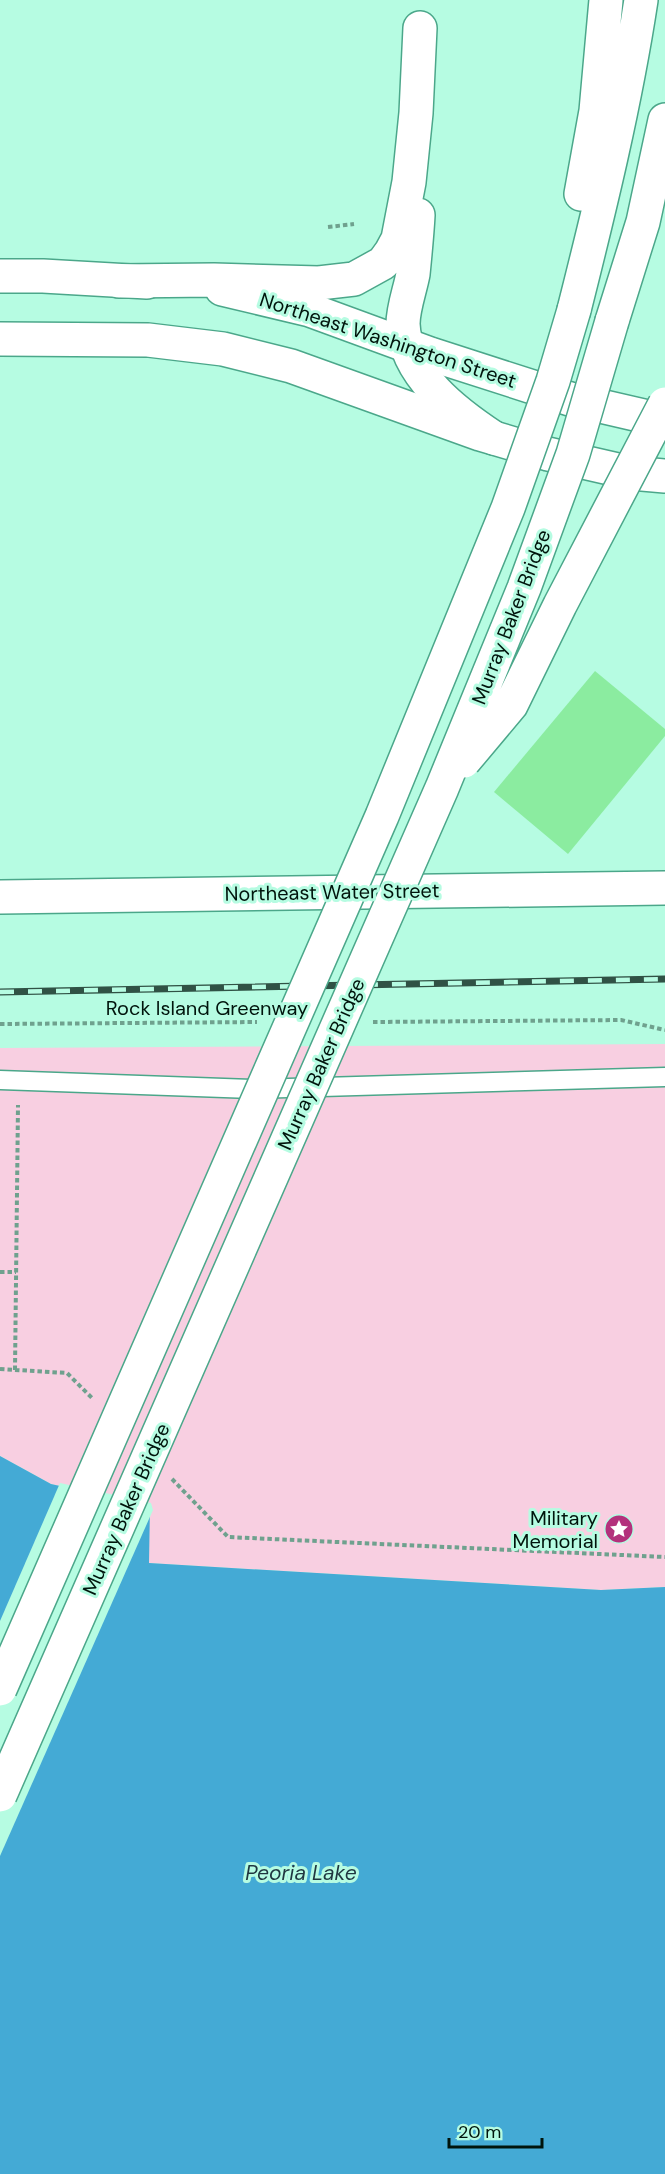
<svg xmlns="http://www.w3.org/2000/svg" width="665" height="2174" font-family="'DM Sans',sans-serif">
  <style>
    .green { fill: #f8cfe1 }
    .water { fill: #44aad5 }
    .pier { fill: #b6fce2 }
    .building { fill: #8beca0 }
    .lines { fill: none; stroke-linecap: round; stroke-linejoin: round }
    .service-casing { stroke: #4ba78a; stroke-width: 21 }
    .minor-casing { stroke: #4ba78a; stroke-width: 36 }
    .tertiary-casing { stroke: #4ba78a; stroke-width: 36 }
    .motorway-casing { stroke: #4ba78a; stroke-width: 36 }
    .path { stroke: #6fa18e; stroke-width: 4; stroke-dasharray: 4.5 3; stroke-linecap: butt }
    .service { stroke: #fff; stroke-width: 18 }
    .minor { stroke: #fff; stroke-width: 33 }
    .tertiary { stroke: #fff; stroke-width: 33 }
    .motorway { stroke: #fff; stroke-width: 33 }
    .rail-casing { stroke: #305245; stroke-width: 7 }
    .rail { stroke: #b6fce2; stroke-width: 4.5; stroke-dasharray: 14; stroke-linecap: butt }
    .motorway-bridge-casing { stroke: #4ba78a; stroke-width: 36; stroke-linecap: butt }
    .motorway-bridge { stroke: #fff; stroke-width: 33 }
    .labels { text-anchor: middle; stroke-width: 6; stroke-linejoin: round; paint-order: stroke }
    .street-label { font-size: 20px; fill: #00140c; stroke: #b6fce2 }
    .poi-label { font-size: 20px; fill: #00140c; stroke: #b6fce2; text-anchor: end }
    .water-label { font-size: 21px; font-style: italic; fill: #1f3640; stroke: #b6fce2 }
  </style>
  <rect width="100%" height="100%" fill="#b6fce2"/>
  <path class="green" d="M 665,1044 L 665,1587 L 601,1590 L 148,1563 L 149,1506 L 51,1484 L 0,1456 L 0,1048 Z"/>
  <path class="water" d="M 0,1456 L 51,1484 L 150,1506 L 149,1563 L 601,1590 L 665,1587 L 665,2174 L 0,2174 Z"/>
  <path class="pier" d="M 60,1483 L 151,1503 L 153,1510 L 0,1856 L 0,1621 Z"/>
  <path class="building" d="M 595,671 L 665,729 L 665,736 L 568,854 L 494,792 Z"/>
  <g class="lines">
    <g class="service-casing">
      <path id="service" d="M 0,1080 L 252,1089 L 665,1077"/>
    </g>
    <g class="minor-casing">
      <path id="minor" d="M 0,897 L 665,888"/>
    </g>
    <g class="tertiary-casing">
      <path id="tertiary" d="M 0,276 L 43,276 L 147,282
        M 222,289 L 310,310 L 430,354 L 570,399 L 665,421
        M 0,339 L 148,340 L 223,349 L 291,366 L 480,434 L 548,454 L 631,473 L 665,476"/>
    </g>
    <g class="motorway-casing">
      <path id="motorway" d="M 581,194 L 596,111 L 606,0
        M 418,215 C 417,234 415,254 413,274 C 410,290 403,308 403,324 C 405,375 456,413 494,438
        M 119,281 L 214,280 L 319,283 L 354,279 L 383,263 L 391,252 L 398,239 L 409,182 L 416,113 L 420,28
        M 574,310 C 600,207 625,105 641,0
        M 612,321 L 643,222 L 665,120"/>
    </g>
    <path class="path" d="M 328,227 L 354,224
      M 373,1022 L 621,1020 L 665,1030
      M 0,1024 L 257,1022
      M 0,1272 L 16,1272
      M 0,1369 L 67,1373 L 93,1399
      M 15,1370 L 18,1105
      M 172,1479 L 228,1537 L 665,1557"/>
    <use href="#service" class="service"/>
    <use href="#minor" class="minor"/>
    <use href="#tertiary" class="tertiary"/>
    <use href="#motorway" class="motorway"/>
    <g class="rail-casing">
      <path id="rail" d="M 0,992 L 665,979"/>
    </g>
    <use href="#rail" class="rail"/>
    <g class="motorway-bridge-casing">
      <path id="motorway-bridge" d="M 464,761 L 511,705 L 560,605 L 665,404
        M 0,1689 L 382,816 L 508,508 L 553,381 L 574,310
        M 0,1795 L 442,788 L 524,588 L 573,454 L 612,321"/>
    </g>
    <use href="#motorway-bridge" class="motorway-bridge"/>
  </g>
  <defs>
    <g id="sight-disc" transform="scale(1.5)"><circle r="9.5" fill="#b3317c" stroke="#b6fce2"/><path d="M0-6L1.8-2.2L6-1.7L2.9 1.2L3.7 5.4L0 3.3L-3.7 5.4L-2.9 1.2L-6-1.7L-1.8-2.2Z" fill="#fff"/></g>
  </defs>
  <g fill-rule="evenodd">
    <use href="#sight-disc" x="619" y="1529"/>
  </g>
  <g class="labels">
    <g class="street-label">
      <text transform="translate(388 340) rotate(18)" y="7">Northeast Washington Street</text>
      <text transform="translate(511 617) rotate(-69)" y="7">Murray Baker Bridge</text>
      <text transform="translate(332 892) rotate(-1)" y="7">Northeast Water Street</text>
      <text x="207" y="1015">Rock Island Greenway</text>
      <text transform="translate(321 1064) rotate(-66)" y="7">Murray Baker Bridge</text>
      <text transform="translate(126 1509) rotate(-66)" y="7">Murray Baker Bridge</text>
    </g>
    <g class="poi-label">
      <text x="598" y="1525">Military<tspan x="598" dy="23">Memorial</tspan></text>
    </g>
    <g class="water-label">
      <text x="301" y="1880">Peoria Lake</text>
    </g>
  </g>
  <path d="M449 2138v9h93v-9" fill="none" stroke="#00140c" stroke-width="3"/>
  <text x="458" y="2138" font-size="18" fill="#00140c" stroke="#b6fce2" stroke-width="4.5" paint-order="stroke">20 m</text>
</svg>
